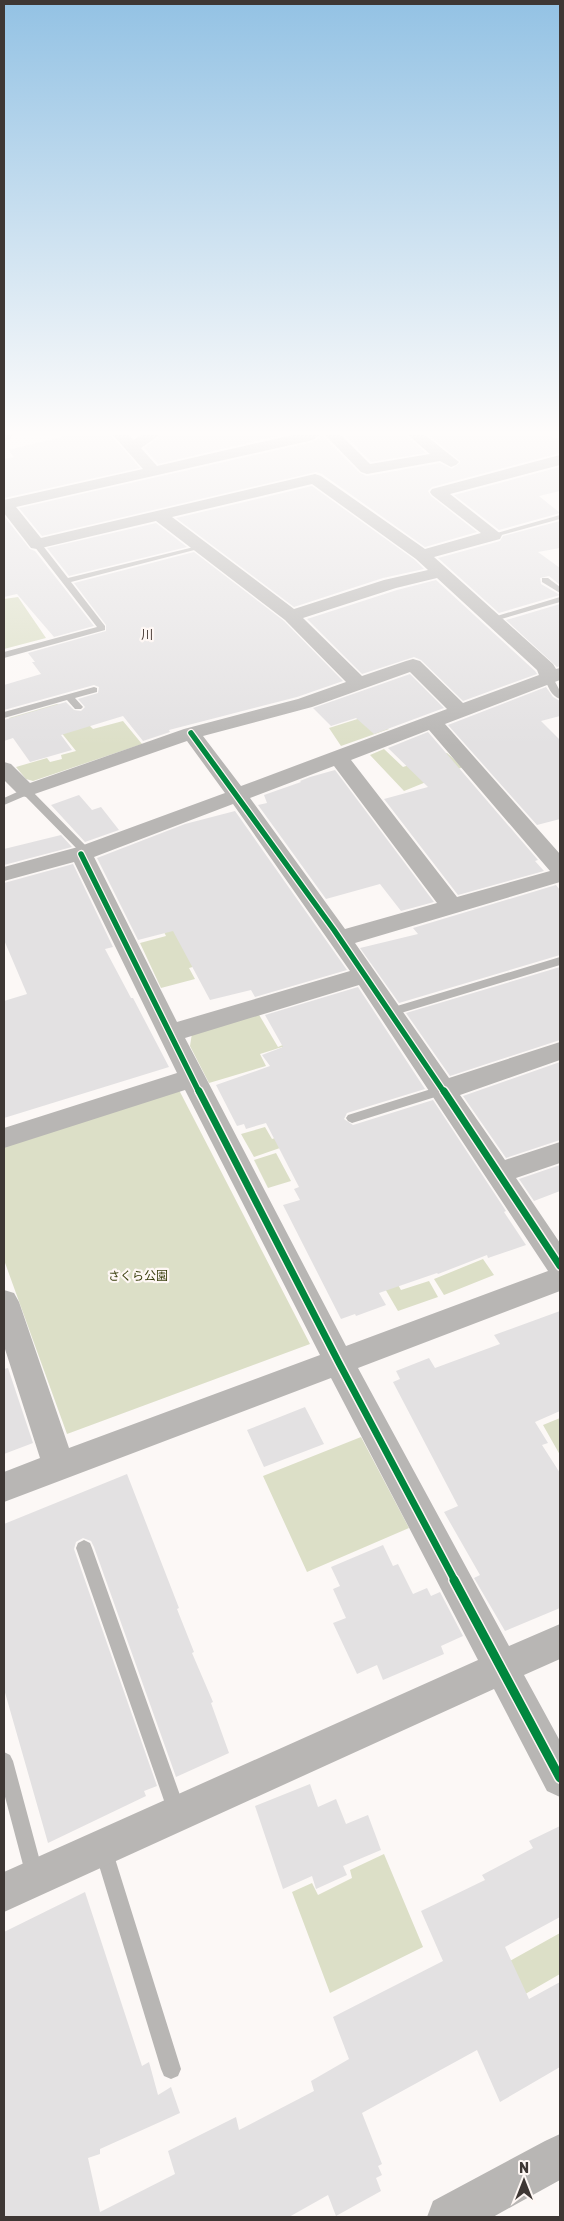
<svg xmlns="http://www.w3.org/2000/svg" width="564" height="2221" font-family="Rubik,'Noto Sans JP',sans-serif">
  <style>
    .green { fill: #dcdfc7 }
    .building { fill: #e3e1e2 }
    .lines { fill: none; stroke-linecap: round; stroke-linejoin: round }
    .service { fill: #b8b6b4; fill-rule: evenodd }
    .minor { fill: #b8b6b4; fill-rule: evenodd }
    .tertiary { fill: #b8b6b4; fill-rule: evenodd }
    .cycleway-far2-casing { stroke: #fef7f4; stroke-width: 8 }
    .cycleway-far1-casing { stroke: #fef7f4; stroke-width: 10 }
    .cycleway-casing { stroke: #fef7f4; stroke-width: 12 }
    .cycleway-far2 { stroke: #00873e; stroke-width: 5.5 }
    .cycleway-far1 { stroke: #00873e; stroke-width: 7 }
    .cycleway { stroke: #00873e; stroke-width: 9 }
    .labels { text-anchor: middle; stroke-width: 4.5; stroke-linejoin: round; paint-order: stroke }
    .far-quarter-label { font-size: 12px; fill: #483a34; stroke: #fef7f4 }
    .park-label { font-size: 12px; fill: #393f0d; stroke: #fef7f4 }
  </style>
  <rect width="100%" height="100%" fill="#fcf8f6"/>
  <path class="green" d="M 18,597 L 46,638 L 4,649 L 4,599 Z
    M 57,704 L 74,710 L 93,729 L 123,721 L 142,744 L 33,781 L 26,779 L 16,767 L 47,758 L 50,762 L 62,759 L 61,755 L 76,751 L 60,731 L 25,741 L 9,718 Z
    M 386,710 L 375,719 L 389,729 L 341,746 L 329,728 Z
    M 384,749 L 403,767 L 447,753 L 463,767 L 404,791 L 370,755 Z
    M 216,919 L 245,953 L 189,968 L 195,979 L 161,988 L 140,943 L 166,936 L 164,932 Z
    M 258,1013 L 278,1047 L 285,1044 L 286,1054 L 282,1047 L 260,1054 L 266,1066 L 209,1083 L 190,1046 L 192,1033 Z
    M 179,1090 L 310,1344 L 67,1434 L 4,1260 L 4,1145 Z
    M 265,1127 L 272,1139 L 294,1132 L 300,1141 L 254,1157 L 241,1134 Z
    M 276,1153 L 291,1181 L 268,1188 L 254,1160 Z
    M 483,1259 L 494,1275 L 444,1295 L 434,1279 Z
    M 429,1281 L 438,1297 L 398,1311 L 384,1287 L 397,1283 L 401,1290 Z
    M 560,1418 L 560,1455 L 543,1425 Z
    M 361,1437 L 409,1528 L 307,1572 L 263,1476 Z
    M 384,1854 L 423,1947 L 330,1993 L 292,1892 L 312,1883 L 318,1895 L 352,1878 L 350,1870 Z
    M 560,1933 L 560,1974 L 480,2020 L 497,1968 Z"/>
  <path class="building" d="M 69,435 L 111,435 L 140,468 L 4,498 L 4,459 L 14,457 L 8,450 Z
    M 162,435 L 282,435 L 158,464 L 144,448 Z
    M 322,435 L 360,473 L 367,476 L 440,463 L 452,469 L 460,463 L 460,461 L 428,435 L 545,435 L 560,439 L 560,453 L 432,487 L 428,491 L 431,496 L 477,532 L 425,547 L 322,474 L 316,472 L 42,536 L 19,508 L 313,442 Z
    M 344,435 L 406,435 L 426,453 L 371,462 Z
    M 560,467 L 560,491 L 539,496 L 560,513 L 499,530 L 454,495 Z
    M 312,486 L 415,560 L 424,569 L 383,578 L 294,607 L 176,518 Z
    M 4,516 L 30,549 L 35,551 L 94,626 L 54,637 L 17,594 L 4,597 Z
    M 560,521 L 560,548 L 538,552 L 560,568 L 560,585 L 549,576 L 540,578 L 541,584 L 560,595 L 499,613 L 438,558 L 500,541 L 503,536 Z
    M 156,523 L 187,547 L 69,576 L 47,548 Z
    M 194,552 L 284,621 L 343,681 L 297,697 L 169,730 L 170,732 L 143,741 L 123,716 L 61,735 L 72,750 L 30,762 L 13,738 L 4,741 L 4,720 L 66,702 L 74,710 L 81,711 L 85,707 L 78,699 L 98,693 L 99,687 L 94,685 L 4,710 L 4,685 L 41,674 L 32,662 L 35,662 L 28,653 L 106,631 L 106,625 L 74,583 Z
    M 436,580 L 535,671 L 537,674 L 463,701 L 421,660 L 414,657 L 362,674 L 307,619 L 397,590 Z
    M 560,604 L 560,666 L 557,667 L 506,620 Z
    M 410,674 L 444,708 L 374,734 L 356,718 L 331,726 L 313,708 Z
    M 546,687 L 553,697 L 560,701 L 560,716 L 541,721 L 560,740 L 560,819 L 537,825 L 448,725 Z
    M 428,732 L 538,860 L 535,861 L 544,871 L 458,895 L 384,799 L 428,787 L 388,748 Z
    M 335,770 L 434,902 L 401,911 L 380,884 L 326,899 L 258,805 L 267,803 L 264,795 L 301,782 L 300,781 L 310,777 Z
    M 79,795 L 92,810 L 101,807 L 119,830 L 85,842 L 51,805 Z
    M 235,811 L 347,970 L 255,997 L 251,990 L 210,1000 L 173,931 L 138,940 L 97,858 L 185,824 Z
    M 61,835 L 72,847 L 4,865 L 4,849 Z
    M 73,864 L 113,947 L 105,949 L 131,998 L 133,998 L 169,1067 L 4,1118 L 4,1001 L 27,994 L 4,940 L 4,883 Z
    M 556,885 L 560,890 L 560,955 L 399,1003 L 360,948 L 418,934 L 413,928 Z
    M 560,967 L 560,1040 L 450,1076 L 406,1013 Z
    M 358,987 L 425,1089 L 347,1113 L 344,1119 L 353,1125 L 433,1100 L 506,1211 L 504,1212 L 526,1245 L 488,1258 L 487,1255 L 438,1274 L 437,1273 L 379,1293 L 386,1305 L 356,1316 L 355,1314 L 341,1319 L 283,1205 L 300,1200 L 294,1189 L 299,1187 L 266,1123 L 246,1129 L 244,1124 L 237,1126 L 216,1085 L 270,1066 L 262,1055 L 283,1047 L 265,1015 Z
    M 560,1062 L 560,1140 L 506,1158 L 463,1096 Z
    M 560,1165 L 560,1191 L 534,1201 L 519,1179 Z
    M 560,1311 L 560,1411 L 535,1422 L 548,1443 L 542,1445 L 560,1473 L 560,1608 L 505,1631 L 474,1578 L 480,1575 L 444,1512 L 458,1506 L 393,1382 L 400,1379 L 396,1371 L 429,1358 L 435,1368 L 500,1344 L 494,1335 Z
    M 8,1368 L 33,1443 L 4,1454 L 4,1369 Z
    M 305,1407 L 324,1444 L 264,1467 L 247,1430 Z
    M 127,1474 L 179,1608 L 177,1609 L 194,1652 L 192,1653 L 213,1702 L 211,1703 L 229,1753 L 176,1777 L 94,1547 L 91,1541 L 83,1538 L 76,1542 L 74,1549 L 157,1786 L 144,1791 L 146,1796 L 48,1843 L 4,1689 L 4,1524 Z
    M 383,1545 L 393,1566 L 398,1564 L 413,1594 L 427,1588 L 431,1596 L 440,1592 L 463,1636 L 441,1646 L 444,1654 L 383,1680 L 377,1665 L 357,1674 L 333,1623 L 346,1618 L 333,1589 L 340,1586 L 331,1567 Z
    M 310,1784 L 318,1807 L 336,1799 L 346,1824 L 368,1815 L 381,1850 L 343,1866 L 347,1875 L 316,1889 L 312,1876 L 283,1889 L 255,1806 Z
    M 560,1826 L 560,1917 L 505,1947 L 529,1999 L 560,1982 L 560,2067 L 500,2102 L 477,2050 L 362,2113 L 382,2164 L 378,2166 L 382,2175 L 376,2178 L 381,2191 L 336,2216 L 328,2195 L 289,2217 L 4,2217 L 4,1932 L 85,1892 L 142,2066 L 149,2062 L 158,2095 L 171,2087 L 180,2113 L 100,2149 L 100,2154 L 88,2158 L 100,2212 L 175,2174 L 168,2151 L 236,2117 L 239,2130 L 314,2091 L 311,2081 L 349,2059 L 333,2017 L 443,1961 L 421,1911 L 485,1880 L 482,1875 L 533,1848 L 529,1841 Z"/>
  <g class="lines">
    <path class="service" d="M 560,515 L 560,519 L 494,537 L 490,535 Z
      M 34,542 L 40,542 L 68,578 L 202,545 L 206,547 L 71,582 L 105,626 L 105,630 L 4,658 L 4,652 L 97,627 L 34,546 Z
      M 542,578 L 548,578 L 560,587 L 560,593 L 542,582 Z
      M 560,597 L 560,602 L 491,622 L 487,619 Z
      M 549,675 L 552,676 L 560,691 L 560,699 C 551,696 548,686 544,678 Z
      M 94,687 L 97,688 L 97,692 L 75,698 L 83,707 L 81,709 L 75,709 L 67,700 L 4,718 L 4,712 Z
      M 26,788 L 30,789 L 90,850 L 90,854 L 82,854 L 25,796 L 4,805 L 4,798 Z
      M 560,957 L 560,965 L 391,1016 L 385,1012 L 387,1009 Z
      M 444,1085 L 450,1090 L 448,1093 L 352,1123 L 348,1121 L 346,1118 L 348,1115 Z
      M 84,1540 L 90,1543 L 92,1548 L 186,1812 L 183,1818 L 177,1821 L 171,1818 L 168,1812 L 76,1548 L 78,1543 Z
      M 4,1752 L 10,1755 L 13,1761 L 44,1876 L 42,1883 L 35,1885 L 28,1883 L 26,1876 L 4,1793 Z
      M 103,1840 L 109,1843 L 112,1849 L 181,2069 L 178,2076 L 171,2079 L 164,2076 L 161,2069 L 94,1849 L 97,1843 Z"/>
    <path class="minor" d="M 113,435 L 129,435 L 133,440 L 141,435 L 160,435 L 141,448 L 157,466 L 292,435 L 320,435 L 313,440 L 16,507 L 41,538 L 315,474 L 321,476 L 425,549 L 481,533 L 432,495 L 430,492 L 432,489 L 560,455 L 560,465 L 450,494 L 502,535 L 500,539 L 434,557 L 553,664 L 556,669 L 560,668 L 560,680 L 445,724 L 560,854 L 560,882 L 355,943 L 449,1078 L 560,1042 L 560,1060 L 460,1095 L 505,1160 L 560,1142 L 560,1163 L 516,1178 L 560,1243 L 560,1291 L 358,1368 L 509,1646 L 560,1624 L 560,1659 L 524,1675 L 560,1741 L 560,1797 L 547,1791 L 494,1689 L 4,1912 L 4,1872 L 478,1660 L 331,1378 L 4,1502 L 4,1472 L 40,1458 L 4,1346 L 4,1290 L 14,1293 L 19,1302 L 69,1448 L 320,1355 L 185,1090 L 4,1148 L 4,1128 L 177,1073 L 74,862 L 4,881 L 4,867 L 78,847 L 225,793 L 187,741 L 26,797 L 19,795 L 4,780 L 4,762 L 11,764 L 30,783 L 184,729 L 298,699 L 346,682 L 285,620 L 156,521 L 37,549 L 31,548 L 4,513 L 4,500 L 143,469 ZM 312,484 L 416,559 L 428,570 L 384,580 L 294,609 L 172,517 ZM 437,578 L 537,670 L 539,675 L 463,703 L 420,661 L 413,659 L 406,661 L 362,676 L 303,618 L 396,588 ZM 410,672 L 447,709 L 241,786 L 203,736 L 312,707 ZM 429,730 L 550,871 L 457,897 L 351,760 ZM 334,766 L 437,903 L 345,929 L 250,798 ZM 233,804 L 350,971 L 177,1022 L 94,857 ZM 359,985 L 548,1271 L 346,1346 L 185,1038 Z
      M 325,435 L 341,435 L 370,464 L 430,454 L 408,435 L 425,435 L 459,462 L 456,465 L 451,467 L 440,461 L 367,474 L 361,472 Z
      M 560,2134 L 560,2180 L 493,2217 L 427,2217 L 433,2201 L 545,2141 Z"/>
    <path class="tertiary" d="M 4,435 L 13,435 L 10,439 L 4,441 Z"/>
    <g class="cycleway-far2-casing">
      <path id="cycleway-far2" d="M 191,733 L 334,930 L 444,1092
        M 81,854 L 199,1092"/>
    </g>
    <g class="cycleway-far1-casing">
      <path id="cycleway-far1" d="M 199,1091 L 339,1363 L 455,1581
        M 444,1091 L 560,1266"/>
    </g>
    <g class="cycleway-casing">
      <path id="cycleway" d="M 454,1580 L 560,1778"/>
    </g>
    <use href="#cycleway-far2" class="cycleway-far2"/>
    <use href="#cycleway-far1" class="cycleway-far1"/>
    <use href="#cycleway" class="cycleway"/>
  </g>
  <linearGradient id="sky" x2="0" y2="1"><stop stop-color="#93c2e4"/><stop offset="0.58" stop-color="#fefcfb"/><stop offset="1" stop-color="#fefcfb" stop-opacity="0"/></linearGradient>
  <rect width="564" height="746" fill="url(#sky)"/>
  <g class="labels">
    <g class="far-quarter-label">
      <text x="147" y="639">川</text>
    </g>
    <g class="park-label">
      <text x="138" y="1280">さくら公園</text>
    </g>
  </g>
  <rect width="564" height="2221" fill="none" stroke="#3e3734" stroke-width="10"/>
  <g transform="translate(524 2181)" stroke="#fef7f4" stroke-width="4" paint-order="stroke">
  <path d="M0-4L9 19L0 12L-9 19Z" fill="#3e3734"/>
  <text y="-8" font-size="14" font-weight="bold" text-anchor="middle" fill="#3e3734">N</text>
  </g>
</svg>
